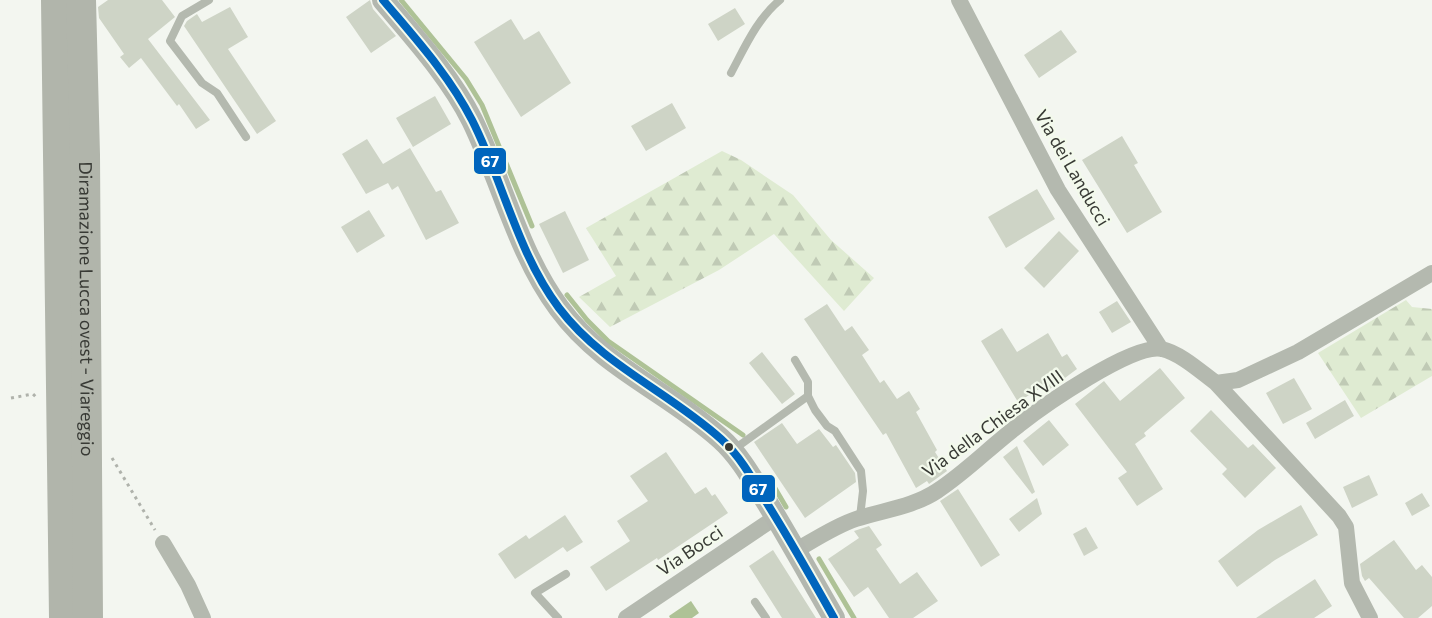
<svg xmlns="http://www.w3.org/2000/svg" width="1432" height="618" font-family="Commissioner,sans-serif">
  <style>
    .forest { fill: url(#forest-firs) }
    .water { fill: #aec296 }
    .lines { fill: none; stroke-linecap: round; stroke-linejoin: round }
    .stream { stroke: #aec296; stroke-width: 5 }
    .building { fill: #ced4c6 }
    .path { stroke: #afb2ab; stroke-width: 3; stroke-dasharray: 3 4.5; stroke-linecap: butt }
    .service { stroke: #b4b9af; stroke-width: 8 }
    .minor { stroke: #b4b9af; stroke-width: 16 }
    .secondary { stroke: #b3b7af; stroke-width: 22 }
    .motorway { stroke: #b1b5ab; stroke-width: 30 }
    .bus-1-casing { stroke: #f3faec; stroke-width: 12 }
    .bus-1 { stroke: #0065bd; stroke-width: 8 }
    .bus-dot { fill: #383a35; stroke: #f3faec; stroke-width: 2 }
    .labels { text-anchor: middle; stroke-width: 4.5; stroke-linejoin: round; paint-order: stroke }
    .street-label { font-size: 18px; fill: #383a35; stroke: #f3faec }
    .line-badge { stroke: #f3faec; stroke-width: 2 }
    .badge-label { font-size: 16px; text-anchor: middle; font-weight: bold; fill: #fff }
  </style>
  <defs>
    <pattern id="forest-firs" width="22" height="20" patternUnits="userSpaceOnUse" patternTransform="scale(1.5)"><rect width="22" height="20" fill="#dfebd2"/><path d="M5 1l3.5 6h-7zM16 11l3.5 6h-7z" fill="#c0cab5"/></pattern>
  </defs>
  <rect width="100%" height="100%" fill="#f3f6f0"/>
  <path class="forest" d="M 722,151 L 741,160 L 793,195 L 831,240 L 874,278 L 844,311 L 774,234 L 719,270 L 610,327 L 579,297 L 616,276 L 586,228 Z
    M 1406,300 L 1412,307 L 1432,309 L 1432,376 L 1361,418 L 1318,353 Z"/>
  <path class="water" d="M 691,601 L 699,613 L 692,618 L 670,618 L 669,616 Z"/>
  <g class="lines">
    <path class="stream" d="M 401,0 L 466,79 L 482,105 L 532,226
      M 567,295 L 587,320 L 608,341 L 743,435
      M 769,478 L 786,507
      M 819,559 L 854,618"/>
  </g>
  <path class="building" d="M 108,0 L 162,0 L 175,17 L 148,39 L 210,120 L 196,129 L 179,104 L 177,106 L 141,58 L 129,68 L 120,57 L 124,54 L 99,18 L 98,7 Z
    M 370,0 L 373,9 L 396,36 L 371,53 L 346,17 Z
    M 230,7 L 248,37 L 228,49 L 276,121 L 257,134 L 184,26 L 187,21 L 197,14 L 202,22 Z
    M 735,8 L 745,24 L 718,41 L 708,24 Z
    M 511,19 L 524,40 L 539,31 L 571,83 L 521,117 L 474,42 Z
    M 1061,30 L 1077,52 L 1039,78 L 1024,55 Z
    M 435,96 L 451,124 L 413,147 L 396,118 Z
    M 672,103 L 686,128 L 646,151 L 631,126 Z
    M 1122,136 L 1138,163 L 1134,165 L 1162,212 L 1127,233 L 1082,160 Z
    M 367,139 L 383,164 L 410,148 L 436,192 L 441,190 L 459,223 L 426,240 L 398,186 L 392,190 L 388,183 L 366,194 L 342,154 Z
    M 1037,189 L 1055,219 L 1006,248 L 988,217 Z
    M 369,210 L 385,236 L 357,253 L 341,227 Z
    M 565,211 L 589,260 L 563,273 L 539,224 Z
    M 1059,231 L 1079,251 L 1044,288 L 1024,268 Z
    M 1117,301 L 1131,322 L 1112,333 L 1099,312 Z
    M 827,304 L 845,331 L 852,326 L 869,350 L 862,355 L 880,383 L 884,380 L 897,399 L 909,391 L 920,409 L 916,412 L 937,450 L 935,452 L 947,471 L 929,484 L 927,481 L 916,488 L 886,433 L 883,435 L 804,319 Z
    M 1002,328 L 1017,352 L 1048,333 L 1062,357 L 1067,354 L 1077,369 L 1046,392 L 1042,387 L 1018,402 L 981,341 Z
    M 762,352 L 795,394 L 782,404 L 749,363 Z
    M 1160,368 L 1185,398 L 1144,433 L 1146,436 L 1135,444 L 1163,489 L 1137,506 L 1118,478 L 1127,472 L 1075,404 L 1104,381 L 1120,401 Z
    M 1294,378 L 1312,409 L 1283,424 L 1266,393 Z
    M 1345,400 L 1354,416 L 1315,439 L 1306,423 Z
    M 1211,410 L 1248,448 L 1253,444 L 1276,468 L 1245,498 L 1222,474 L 1227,469 L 1190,431 Z
    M 1049,420 L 1069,445 L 1043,466 L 1023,441 Z
    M 782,423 L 797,444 L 819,429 L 833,447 L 836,445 L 855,473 L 856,482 L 805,518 L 754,442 Z
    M 1017,446 L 1035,492 L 1032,494 L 1003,457 Z
    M 666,452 L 695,494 L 706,487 L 712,496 L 715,494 L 728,513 L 658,560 L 657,558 L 606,591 L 590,567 L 630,541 L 617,521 L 648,501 L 630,476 Z
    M 1369,475 L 1378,495 L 1352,508 L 1343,487 Z
    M 958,489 L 1000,555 L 981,567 L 940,501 Z
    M 1422,493 L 1430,506 L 1412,516 L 1405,503 Z
    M 1037,498 L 1042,514 L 1019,532 L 1009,519 Z
    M 1301,505 L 1318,535 L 1275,560 L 1237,587 L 1218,561 L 1258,530 Z
    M 565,515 L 583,542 L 567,552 L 563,547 L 515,579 L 498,554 L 526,535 L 529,539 Z
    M 869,526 L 882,545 L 876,549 L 900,584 L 917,572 L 938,601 L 913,618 L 889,618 L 868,587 L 854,597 L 828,559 L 859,538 L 854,531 Z
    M 1086,527 L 1098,548 L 1084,556 L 1073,534 Z
    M 1394,540 L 1416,570 L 1422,565 L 1432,577 L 1432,606 L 1418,618 L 1404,618 L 1369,578 L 1365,581 L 1362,576 L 1360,564 Z
    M 773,550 L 816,618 L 782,618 L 749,566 Z
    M 1315,579 L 1332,606 L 1314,618 L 1256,618 Z"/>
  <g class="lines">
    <path class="path" d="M 11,398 L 33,394 L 37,398
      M 112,458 L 155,530"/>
    <path class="service" d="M 209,0 L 182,16 L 170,41 L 202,83 L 217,93 L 246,137
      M 731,73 C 745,47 757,19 780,0
      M 795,360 L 808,382 L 808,396 L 815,410 L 827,426 L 835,431 L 861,471 L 863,491 L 860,517
      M 733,450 L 808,396
      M 755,602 L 766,618
      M 558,618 L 535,593 L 566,574"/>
    <path class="minor" d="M 959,0 L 1058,190 L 1161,349
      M 1216,383 L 1339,516 L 1346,527 L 1352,583 L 1370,618
      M 163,543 L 188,585 L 203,618
      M 795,551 C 814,540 835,526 856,519 C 883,510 913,507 937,491 C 966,472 991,446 1019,425 C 1043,406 1133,343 1162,349 C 1180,353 1201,372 1216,383 L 1238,380 L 1298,352 L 1432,273
      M 626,618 L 776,517"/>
    <path class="secondary" d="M 383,0 C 414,37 450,76 472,120 C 502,181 518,253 559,308 C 603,368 668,391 721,439 C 741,457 754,482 768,504 C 791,542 812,580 834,618"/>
    <g class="motorway">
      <path d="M 56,0 L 64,618"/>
      <path id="s1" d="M 81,0 L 85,155 L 88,618"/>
    </g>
    <g class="bus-1-casing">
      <path id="bus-1" d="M 383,0 C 415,38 449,75 472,120 C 503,181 517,252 559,308 C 602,365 669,392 721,439 C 739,455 751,476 763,497 C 788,536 811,577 834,618"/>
    </g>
    <use href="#bus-1" class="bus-1"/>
  </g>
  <circle class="bus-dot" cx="729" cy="447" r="5"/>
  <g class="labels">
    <g class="street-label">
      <text transform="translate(1072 168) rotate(60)" y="6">Via dei Landucci</text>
      <text dy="6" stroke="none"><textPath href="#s1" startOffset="309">Diramazione Lucca ovest - Viareggio</textPath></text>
      <text transform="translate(993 424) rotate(-36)" y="6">Via della Chiesa XVIII</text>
      <text transform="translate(690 551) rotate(-34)" y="6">Via Bocci</text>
    </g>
  </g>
  <g class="line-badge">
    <rect x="473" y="147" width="34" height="28" rx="6" fill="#0065bd"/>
    <rect x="741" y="474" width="35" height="29" rx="6" fill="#0065bd"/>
  </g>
  <g class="badge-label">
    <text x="490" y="167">67</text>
    <text x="758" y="495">67</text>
  </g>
</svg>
